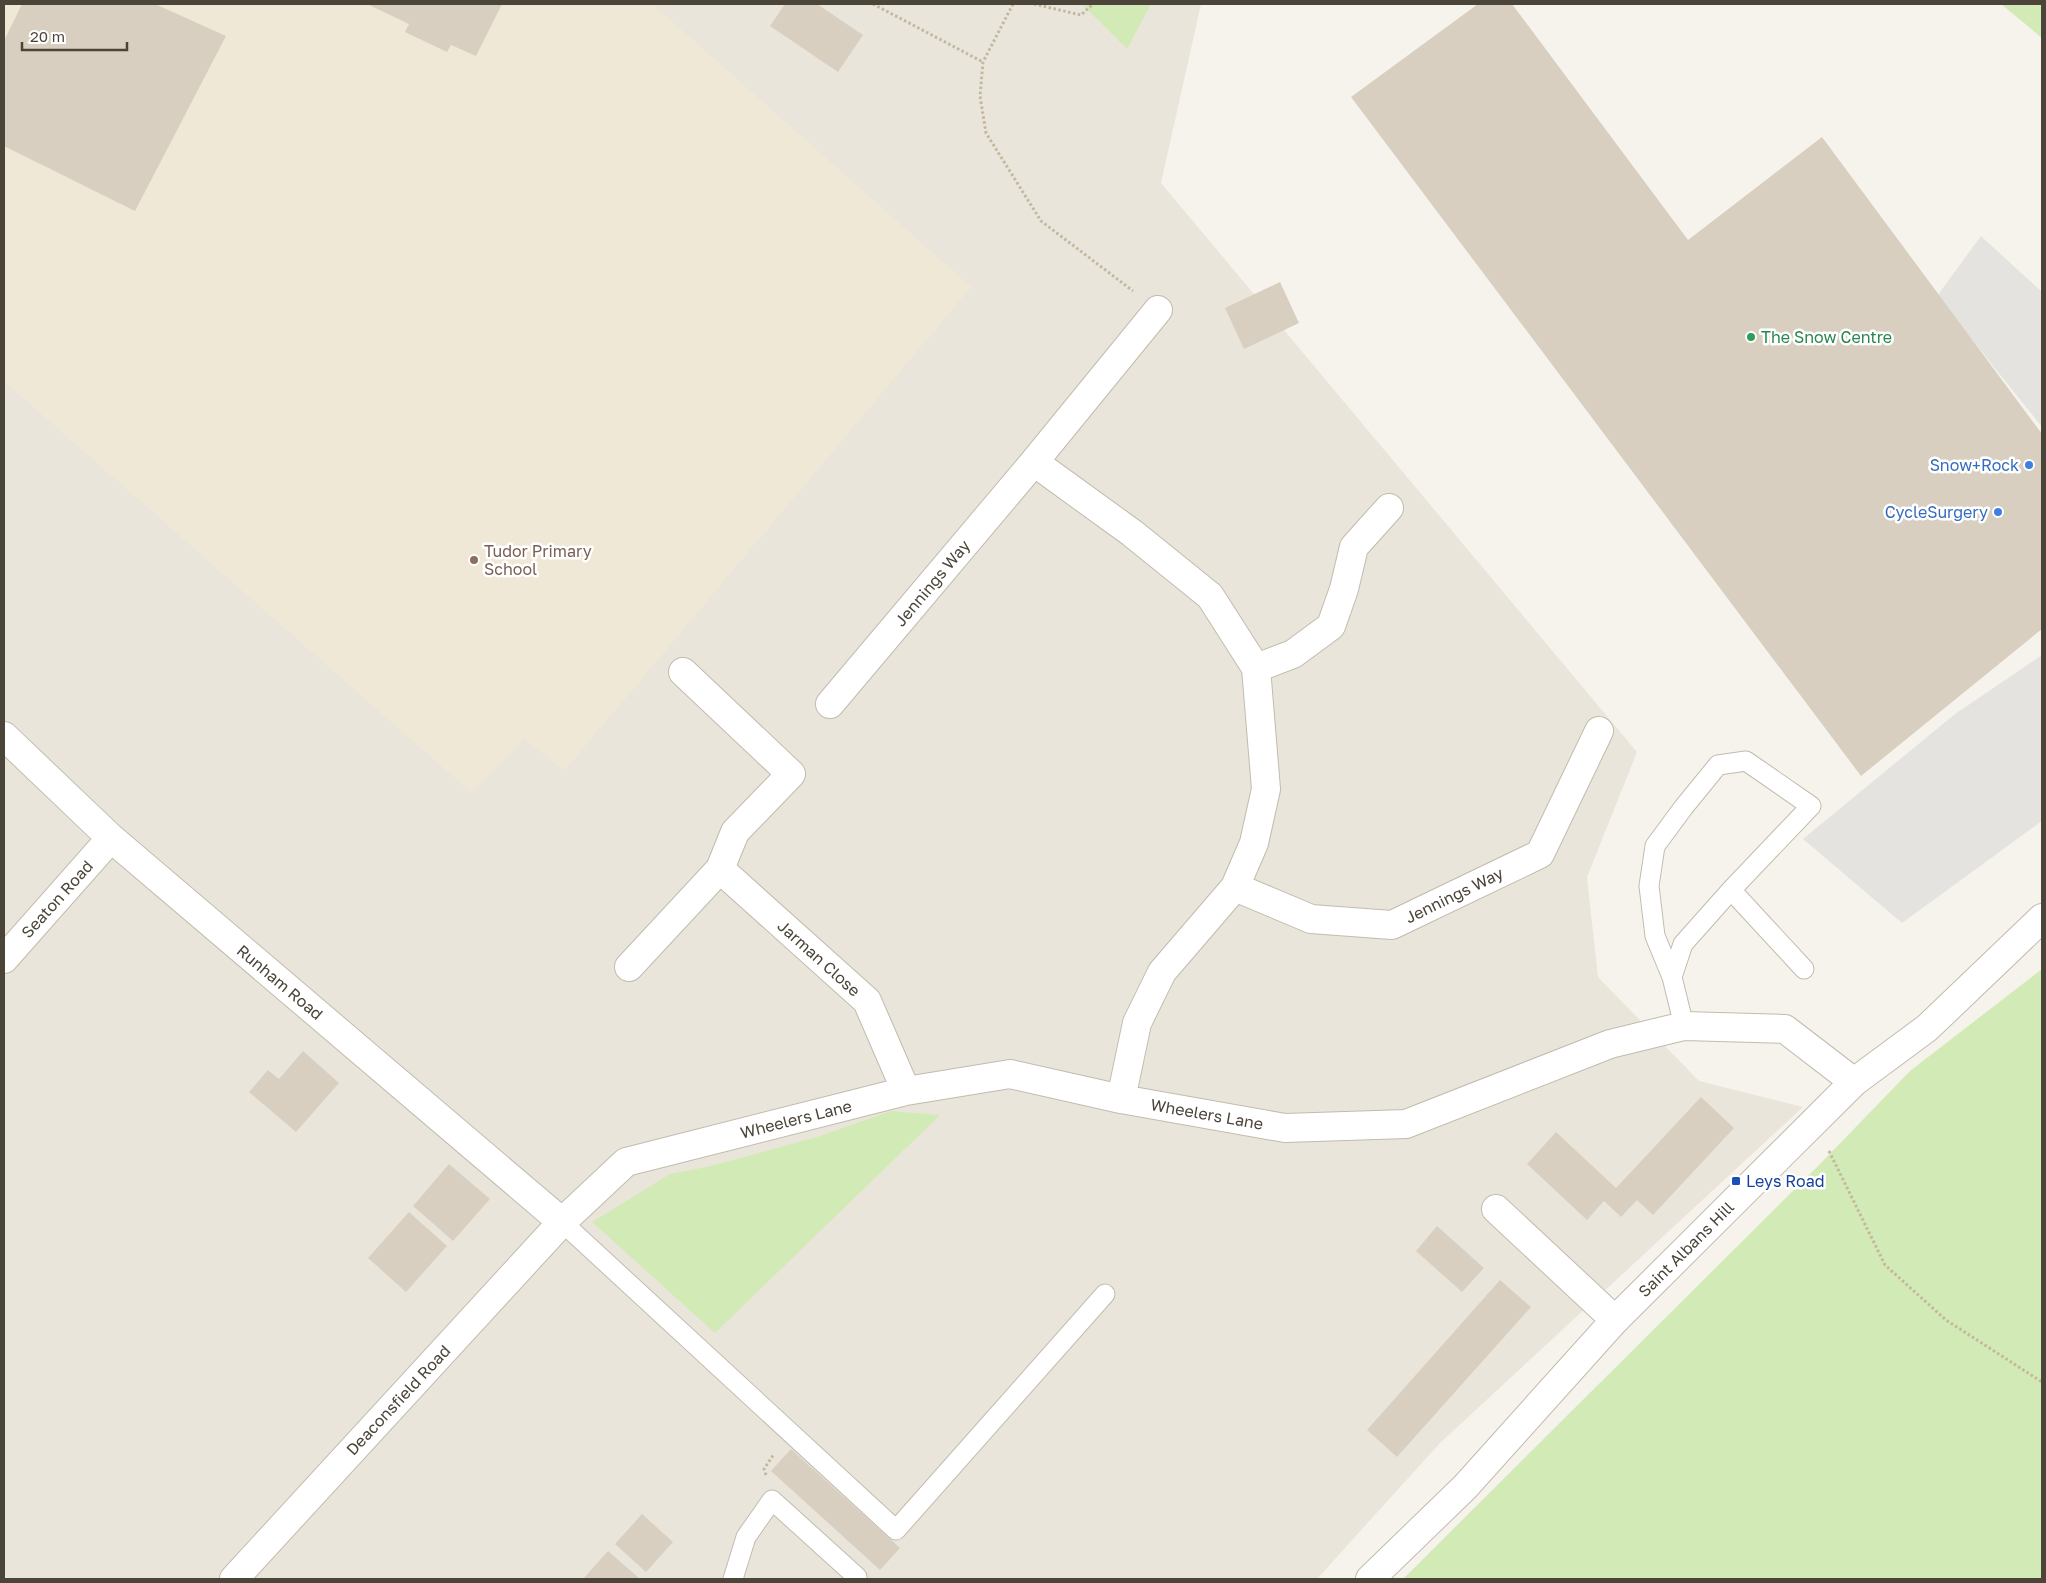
<svg xmlns="http://www.w3.org/2000/svg" width="2046" height="1583" font-family="'Golos Text',sans-serif">
  <style>
    .residential { fill: #eae5da }
    .education { fill: #efe8d6 }
    .green { fill: #d2eab5 }
    .parking { fill: #e5e3e0 }
    .building { fill: #d8cfc1 }
    .lines { fill: none; stroke-linecap: round; stroke-linejoin: round }
    .service-casing { stroke: #c2bbae; stroke-width: 21 }
    .minor-casing { stroke: #c2bbae; stroke-width: 30 }
    .tertiary-casing { stroke: #c2bbae; stroke-width: 30 }
    .path { stroke: #c4b79f; stroke-width: 3; stroke-dasharray: 2.5 2.5; stroke-linecap: butt }
    .service { stroke: #fff; stroke-width: 19 }
    .minor { stroke: #fff; stroke-width: 28 }
    .tertiary { stroke: #fff; stroke-width: 28 }
    .leisure-dot { fill: #2e9e5b; stroke: #fff; stroke-width: 2 }
    .shop-dot { fill: #3f7fe0; stroke: #fff; stroke-width: 2 }
    .education-dot { fill: #8d6e63; stroke: #fff; stroke-width: 2 }
    .transit-dot { fill: #1a4fb4; stroke: #fff; stroke-width: 2 }
    .labels { text-anchor: middle; stroke-width: 5; stroke-linejoin: round; paint-order: stroke }
    .leisure-label { font-size: 16px; fill: #27864d; stroke: #fff; text-anchor: start }
    .shop-label { font-size: 16px; fill: #366cbe; stroke: #fff; text-anchor: end }
    .education-label { font-size: 16px; fill: #785e54; stroke: #fff; text-anchor: start }
    .street-label { font-size: 16px; fill: #4b4439; stroke: #fff }
    .transit-label { font-size: 16px; fill: #164399; stroke: #fff; text-anchor: start }
  </style>
  <rect width="100%" height="100%" fill="#f6f3ec"/>
  <path class="residential" d="M 4,4 L 1201,4 L 1161,183 L 1637,752 L 1587,877 L 1598,977 L 1699,1081 L 1803,1107 L 1439,1444 L 1317,1579 L 4,1579 Z"/>
  <path class="education" d="M 4,4 L 652,4 L 971,287 L 565,770 L 524,739 L 471,792 L 4,381 Z"/>
  <path class="green" d="M 1082,4 L 1151,4 L 1127,49 Z
    M 2001,4 L 2042,4 L 2042,38 Z
    M 2042,969 L 2042,1579 L 1403,1579 L 1823,1161 L 1910,1071 Z
    M 891,1111 L 940,1115 L 715,1333 L 592,1222 L 670,1174 L 711,1166 L 817,1137 Z"/>
  <path class="parking" d="M 1981,236 L 2042,292 L 2042,427 L 1937,296 Z
    M 2042,655 L 2042,821 L 1902,923 L 1803,839 L 1955,714 Z"/>
  <path class="building" d="M 22,4 L 155,4 L 226,36 L 135,211 L 4,146 L 4,41 Z
    M 367,4 L 502,4 L 476,56 L 451,45 L 447,52 L 405,32 L 409,24 Z
    M 785,4 L 817,4 L 863,35 L 838,72 L 770,26 Z
    M 1478,4 L 1512,4 L 1688,240 L 1822,137 L 2042,434 L 2042,629 L 1861,776 L 1351,97 Z
    M 1280,282 L 1299,323 L 1244,349 L 1225,308 Z
    M 303,1051 L 339,1083 L 296,1132 L 249,1092 L 268,1070 L 279,1079 Z
    M 1701,1097 L 1734,1128 L 1653,1215 L 1637,1200 L 1621,1217 L 1604,1201 L 1587,1220 L 1527,1164 L 1556,1132 L 1616,1188 Z
    M 449,1164 L 490,1199 L 453,1241 L 413,1206 Z
    M 409,1212 L 447,1246 L 406,1292 L 368,1258 Z
    M 1437,1226 L 1484,1268 L 1462,1292 L 1416,1251 Z
    M 1500,1280 L 1531,1307 L 1397,1457 L 1367,1430 Z
    M 791,1449 L 900,1548 L 880,1570 L 771,1471 Z
    M 642,1514 L 673,1542 L 646,1572 L 615,1544 Z
    M 608,1551 L 639,1578 L 638,1579 L 583,1579 Z"/>
  <g class="lines">
    <g class="service-casing">
      <path id="service" d="M 1731,890 L 1804,969
        M 1672,977 L 1655,936 L 1649,886 L 1655,846 L 1683,808 L 1718,765 L 1746,761 L 1811,806 L 1731,890 L 1683,944 L 1672,977 L 1684,1026
        M 562,1222 L 896,1530 L 1105,1294
        M 733,1579 L 746,1537 L 772,1500 L 857,1577"/>
    </g>
    <g class="minor-casing">
      <path id="minor" d="M 1034,462 L 1132,533 L 1210,596 L 1256,668 L 1266,789 L 1254,843 L 1235,887 L 1162,972 L 1137,1023 L 1121,1099
        M 1256,668 L 1293,654 L 1331,626 L 1344,589 L 1354,547 L 1389,508
        M 683,672 L 791,774 L 735,832 L 720,869
        M 830,704 L 1034,462 L 1158,310
        M 4,736 L 111,838 L 562,1222
        M 1235,887 L 1311,919 L 1392,925 L 1540,854 L 1599,731
        M 4,959 L 111,838
        M 629,967 L 720,869 L 867,1001 L 906,1091
        M 1496,1209 L 1615,1320
        M 234,1579 L 562,1222 L 626,1162 L 906,1091 L 1010,1074 L 1121,1099 L 1285,1128 L 1406,1124 L 1610,1044 L 1684,1026 L 1785,1029 L 1854,1082"/>
    </g>
    <g class="tertiary-casing">
      <path id="tertiary" d="M 1370,1579 L 1465,1487 L 1615,1320 L 1854,1082 L 1927,1028 L 2042,918"/>
    </g>
    <path class="path" d="M 873,4 L 983,62
      M 1013,4 L 983,62 L 980,96 L 986,133 L 1041,221 L 1133,291
      M 1034,4 L 1081,15 L 1093,4
      M 1829,1151 L 1885,1265 L 1946,1320 L 2042,1382
      M 766,1475 L 764,1469 L 774,1454"/>
    <use href="#service" class="service"/>
    <use href="#minor" class="minor"/>
    <use href="#tertiary" class="tertiary"/>
  </g>
  <circle class="leisure-dot" cx="1751" cy="337" r="5"/>
  <g class="shop-dot">
    <circle cx="2029" cy="465" r="5"/>
    <circle cx="1998" cy="512" r="5"/>
  </g>
  <circle class="education-dot" cx="474" cy="560" r="5"/>
  <rect class="transit-dot" x="1731" y="1176" width="10" height="10" rx="2.5"/>
  <g class="labels">
    <g class="leisure-label">
      <text x="1761" y="343">The Snow Centre</text>
    </g>
    <g class="shop-label">
      <text x="2019" y="471">Snow+Rock</text>
      <text x="1988" y="518">CycleSurgery</text>
    </g>
    <g class="education-label">
      <text x="484" y="557">Tudor Primary<tspan x="484" dy="18">School</tspan></text>
    </g>
    <g class="street-label">
      <text transform="translate(932 583) rotate(-50)" y="6">Jennings Way</text>
      <text transform="translate(1454 895) rotate(-26)" y="6">Jennings Way</text>
      <text transform="translate(57 899) rotate(-48)" y="6">Seaton Road</text>
      <text transform="translate(819 958) rotate(42)" y="6">Jarman Close</text>
      <text transform="translate(280 982) rotate(40)" y="6">Runham Road</text>
      <text transform="translate(1207 1114) rotate(10)" y="6">Wheelers Lane</text>
      <text transform="translate(796 1119) rotate(-14)" y="6">Wheelers Lane</text>
      <text transform="translate(1686 1249) rotate(-45)" y="6">Saint Albans Hill</text>
      <text transform="translate(398 1400) rotate(-47)" y="6">Deaconsfield Road</text>
    </g>
    <g class="transit-label">
      <text x="1746" y="1187">Leys Road</text>
    </g>
  </g>
  <rect width="2046" height="1583" fill="none" stroke="#4b4439" stroke-width="10"/>
  <path d="M22 42v8h105v-8" fill="none" stroke="#4b4439" stroke-width="2.5"/>
  <text x="30" y="42" font-size="15" fill="#4b4439" stroke="#ffffff" stroke-width="4" paint-order="stroke">20 m</text>
</svg>
